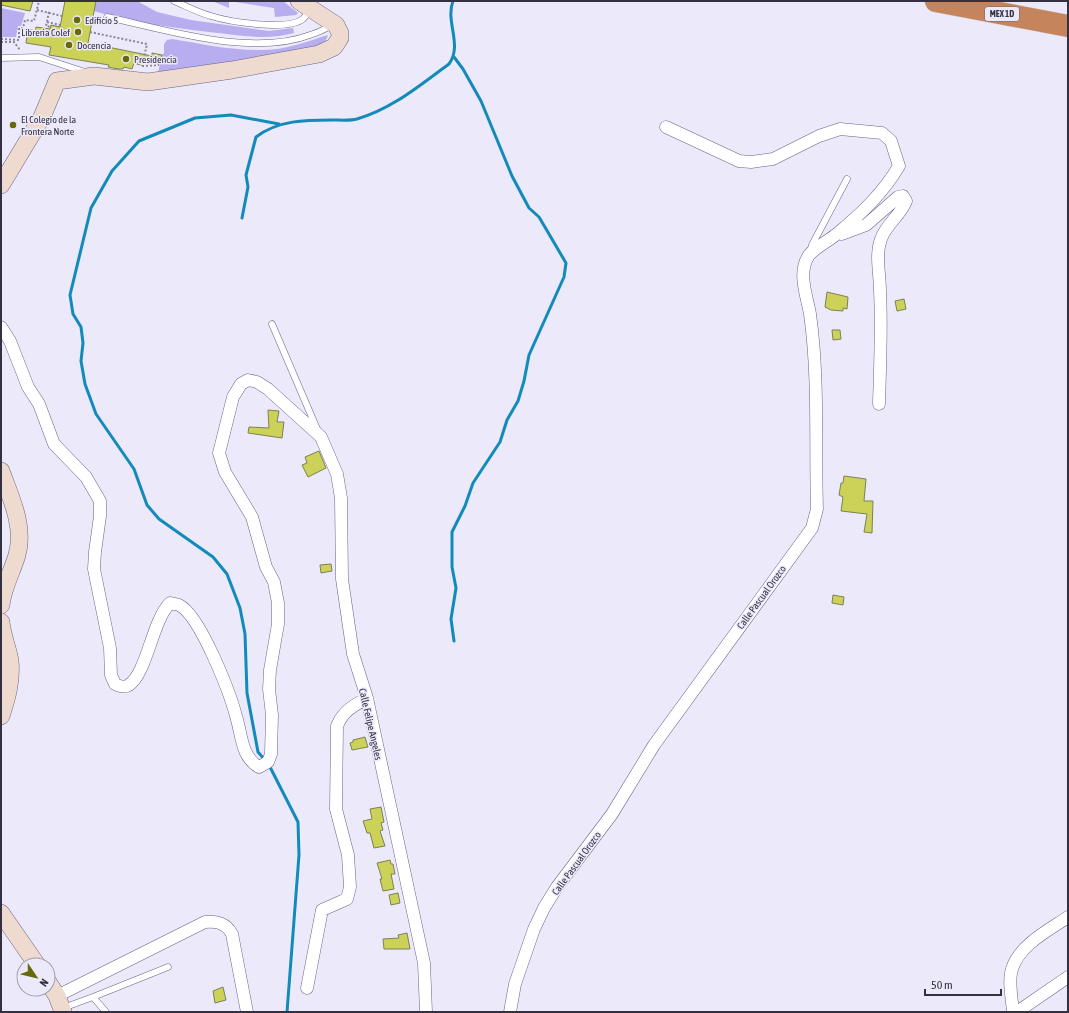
<svg xmlns="http://www.w3.org/2000/svg" width="1069" height="1013" font-family="'Asap Condensed',sans-serif">
  <style>
    .green { fill: #b8adef }
    .lines { fill: none; stroke-linecap: round; stroke-linejoin: round }
    .stream { stroke: #138bba; stroke-width: 3 }
    .building { fill: #cbd257; stroke: #7d8058 }
    .lane-casing { stroke: #696387; stroke-width: 7 }
    .street-casing { stroke: #696387; stroke-width: 13 }
    .secondary-casing { stroke: #696387; stroke-width: 18 }
    .highway-casing { stroke: #ceced1; stroke-width: 23 }
    .path { stroke: #888696; stroke-width: 2; stroke-dasharray: 2 2; stroke-linecap: butt }
    .lane { stroke: #fff; stroke-width: 6 }
    .street { stroke: #fff; stroke-width: 12 }
    .secondary { stroke: #eedace; stroke-width: 17 }
    .highway { stroke: #c5845b; stroke-width: 22 }
    .poi-dot { fill: #666a0b; stroke: #ebe9fa; stroke-width: 1.5 }
    .labels { text-anchor: middle; stroke-width: 3; stroke-linejoin: round; paint-order: stroke }
    .shield { fill: #ebe9fa; stroke: #6a6878; stroke-width: 1 }
    .shield-label { font-size: 9px; font-weight: bold; fill: #333141 }
    .poi-label { font-size: 10px; fill: #333141; stroke: #ebe9fa; text-anchor: start }
    .street-label { font-size: 10px; fill: #333141; stroke: #ebe9fa }
  </style>
  <rect width="100%" height="100%" fill="#ebe9fa"/>
  <path class="green" d="M 96,1 L 137,1 L 157,12 L 191,20 L 269,31 L 293,28 L 294,33 C 266,41 237,35 209,32 C 170,27 131,23 94,11 Z
    M 212,1 L 283,1 L 298,13 L 296,15 L 275,17 L 274,8 L 229,1 L 229,8 Z
    M 1,8 L 25,13 L 21,26 L 18,26 L 16,37 L 1,37 Z
    M 328,35 L 325,43 L 298,56 L 157,77 L 162,55 L 164,53 L 164,44 L 167,40 L 172,39 C 202,44 234,51 264,50 C 286,50 308,41 328,35 Z"/>
  <g class="lines">
    <path class="stream" d="M 454,57 L 463,69 L 481,101 L 512,176 L 529,208 L 539,217 L 566,263 L 564,277 L 529,355 L 524,381 L 518,401 L 507,420 L 500,442 L 473,483 L 465,506 L 452,532 L 452,567 L 456,588 L 451,619 L 454,641
      M 242,218 L 248,187 L 246,175 L 256,137 C 278,120 306,120 332,120 C 340,120 350,121 357,119 C 392,109 420,85 449,64 C 463,45 445,22 453,1
      M 266,761 L 258,752 L 247,693 L 245,634 L 240,608 L 227,574 L 213,557 L 159,519 L 147,505 L 134,469 L 96,414 L 85,384 L 81,361 L 83,343 L 81,327 L 73,314 L 70,295 L 91,208 L 112,171 L 139,141 L 195,118 L 231,115 L 279,124
      M 269,765 L 298,822 L 299,855 L 287,1012"/>
  </g>
  <path class="building" d="M 1,1 L 33,1 L 30,11 L 1,5 Z
    M 65,1 L 96,1 L 88,43 L 152,56 L 152,53 L 162,55 L 160,64 L 141,62 L 140,65 L 134,63 L 132,69 L 124,67 L 123,69 L 118,69 L 108,67 L 109,65 L 49,55 L 51,47 L 26,43 L 28,29 L 35,31 L 36,27 L 50,29 L 51,25 L 60,27 Z
    M 827,292 L 848,297 L 847,309 L 843,308 L 843,311 L 831,310 L 825,307 Z
    M 904,299 L 906,309 L 897,311 L 895,301 Z
    M 832,330 L 840,330 L 841,339 L 833,340 Z
    M 268,410 L 279,411 L 277,422 L 284,422 L 282,438 L 248,433 L 249,427 L 269,428 Z
    M 319,451 L 326,468 L 308,477 L 302,465 L 307,463 L 305,457 Z
    M 844,476 L 866,479 L 864,501 L 873,501 L 872,533 L 864,532 L 867,514 L 841,511 L 843,497 L 839,495 L 841,483 L 843,483 Z
    M 331,564 L 332,571 L 321,573 L 320,565 Z
    M 833,595 L 844,597 L 843,605 L 832,603 Z
    M 365,737 L 368,747 L 352,750 L 350,743 L 353,742 L 353,740 Z
    M 381,807 L 384,822 L 381,823 L 383,830 L 380,831 L 385,846 L 374,848 L 370,833 L 367,833 L 363,821 L 372,819 L 370,809 Z
    M 390,860 L 391,864 L 393,864 L 395,874 L 391,874 L 394,889 L 383,891 L 380,879 L 382,879 L 377,863 Z
    M 398,893 L 400,903 L 391,905 L 389,895 Z
    M 407,933 L 410,949 L 384,949 L 383,939 L 399,938 L 398,935 Z
    M 223,987 L 226,1000 L 215,1003 L 213,991 Z"/>
  <g class="lines">
    <g class="lane-casing">
      <path id="lane" d="M 174,1 C 186,6 199,13 211,16 C 230,22 287,31 303,19 C 306,16 308,12 310,9
        M 107,17 C 167,30 251,57 310,35 C 318,32 326,30 332,24
        M 1,58 L 39,57 L 85,72
        M 810,252 L 812,245 L 847,179
        M 272,324 L 317,429
        M 93,997 L 168,967
        M 63,1008 L 93,997 L 106,1012"/>
    </g>
    <g class="street-casing">
      <path id="street" d="M 842,234 L 866,225 L 898,197 L 903,196 L 906,201 C 901,215 886,224 881,239 C 875,255 880,274 880,291 C 882,329 880,367 879,404
        M 1,327 L 10,341 L 28,387 L 39,404 L 54,444 L 86,477 L 100,501 L 100,516 L 95,552 L 94,569 L 110,648 L 111,675 L 115,684 C 119,686 125,688 129,685 C 147,673 152,621 170,603 C 173,604 177,604 179,605 C 200,615 230,693 236,716 C 242,735 241,757 259,767 L 268,762 L 271,754 L 272,715 L 269,689 L 270,670 L 278,624 L 278,603 L 274,582 L 266,567 L 252,517 L 225,472 L 219,453 L 233,397 L 241,384 L 248,380 L 257,382 L 268,389 L 321,437 L 337,474 L 341,498 L 342,579 L 353,654 L 367,698 L 424,963 L 426,1012
        M 307,988 L 322,910 L 347,899 L 350,887 L 348,855 L 336,809 L 337,726 C 343,711 353,706 367,698
        M 57,996 L 205,922 C 217,921 226,923 232,934 L 247,1012
        M 510,1012 L 515,984 L 534,929 L 544,908 L 557,887 L 612,814 L 654,745 L 812,528 L 817,509 C 815,445 819,378 810,314 C 807,296 797,273 809,255 C 816,247 830,240 838,233 C 862,213 883,193 899,166 L 891,141 L 882,133 L 840,129 L 819,136 L 773,159 L 751,162 L 739,161 L 666,127
        M 1013,1012 C 1012,999 1008,981 1012,969 C 1019,945 1049,930 1068,917
        M 1017,1012 L 1068,977"/>
    </g>
    <g class="secondary-casing">
      <path id="secondary" d="M 1,185 L 42,117 L 57,81 L 94,76 L 148,82 L 232,70 L 319,54 L 334,47 L 340,38 L 340,33 L 336,25 L 299,1
        M 1,471 C 11,498 25,527 17,555 C 12,572 3,587 1,605
        M 1,622 C 2,635 8,648 10,661 C 12,680 7,698 1,716
        M 1,913 L 37,965
        M 48,982 L 57,996 L 63,1012"/>
    </g>
    <g class="highway-casing">
      <path id="highway" d="M 936,1 L 1068,26"/>
    </g>
    <path class="path" d="M 37,10 L 62,16
      M 49,12 L 46,26 L 51,27
      M 47,22 L 60,25
      M 90,32 L 147,44 L 142,66
      M 1,39 L 19,40 L 19,28 L 23,28 L 25,20 L 34,21 L 39,1
      M 1,42 L 14,42 L 20,50
      M 142,66 L 159,65"/>
    <use href="#lane" class="lane"/>
    <use href="#street" class="street"/>
    <use href="#secondary" class="secondary"/>
    <use href="#highway" class="highway"/>
  </g>
  <g class="poi-dot">
    <circle cx="77" cy="20" r="4"/>
    <circle cx="78" cy="32" r="4"/>
    <circle cx="69" cy="45" r="4"/>
    <circle cx="126" cy="59" r="4"/>
    <circle cx="13" cy="125" r="4"/>
  </g>
  <g class="labels">
    <rect class="shield" x="985" y="7" width="34" height="14" rx="3"/>
    <g class="shield-label">
      <text x="1002" y="17">MEX 1D</text>
    </g>
    <g class="poi-label">
      <text x="85" y="24">Edificio 5</text>
      <text x="70" y="36" text-anchor="end">Libreria Colef</text>
      <text x="77" y="49">Docencia</text>
      <text x="134" y="63">Presidencia</text>
      <text x="21" y="123">El Colegio de la<tspan x="21" dy="12">Frontera Norte</tspan></text>
    </g>
    <g class="street-label">
      <text transform="translate(761 597) rotate(-54)" y="4">Calle Pascual Orozco</text>
      <text transform="translate(371 724) rotate(77)" y="4">Calle Felipe Angeles</text>
      <text transform="translate(576 863) rotate(-54)" y="4">Calle Pascual Orozco</text>
    </g>
  </g>
  <rect width="1069" height="1013" fill="none" stroke="#333141" stroke-width="4"/>
  <g transform="translate(36 977) rotate(125)"><circle r="19" fill="#ebe9fa" stroke="#a19fb0"/>
  <path d="M0-3L7 15L0 10L-7 15Z" fill="#666a0b"/>
  <text y="-6" font-size="11" font-weight="bold" text-anchor="middle" fill="#333141">N</text>
  </g>
  <path d="M925 989v6h76v-6" fill="none" stroke="#333141" stroke-width="2"/>
  <text x="931" y="989" font-size="12" fill="#333141" stroke="#ebe9fa" stroke-width="3" paint-order="stroke">50 m</text>
</svg>
